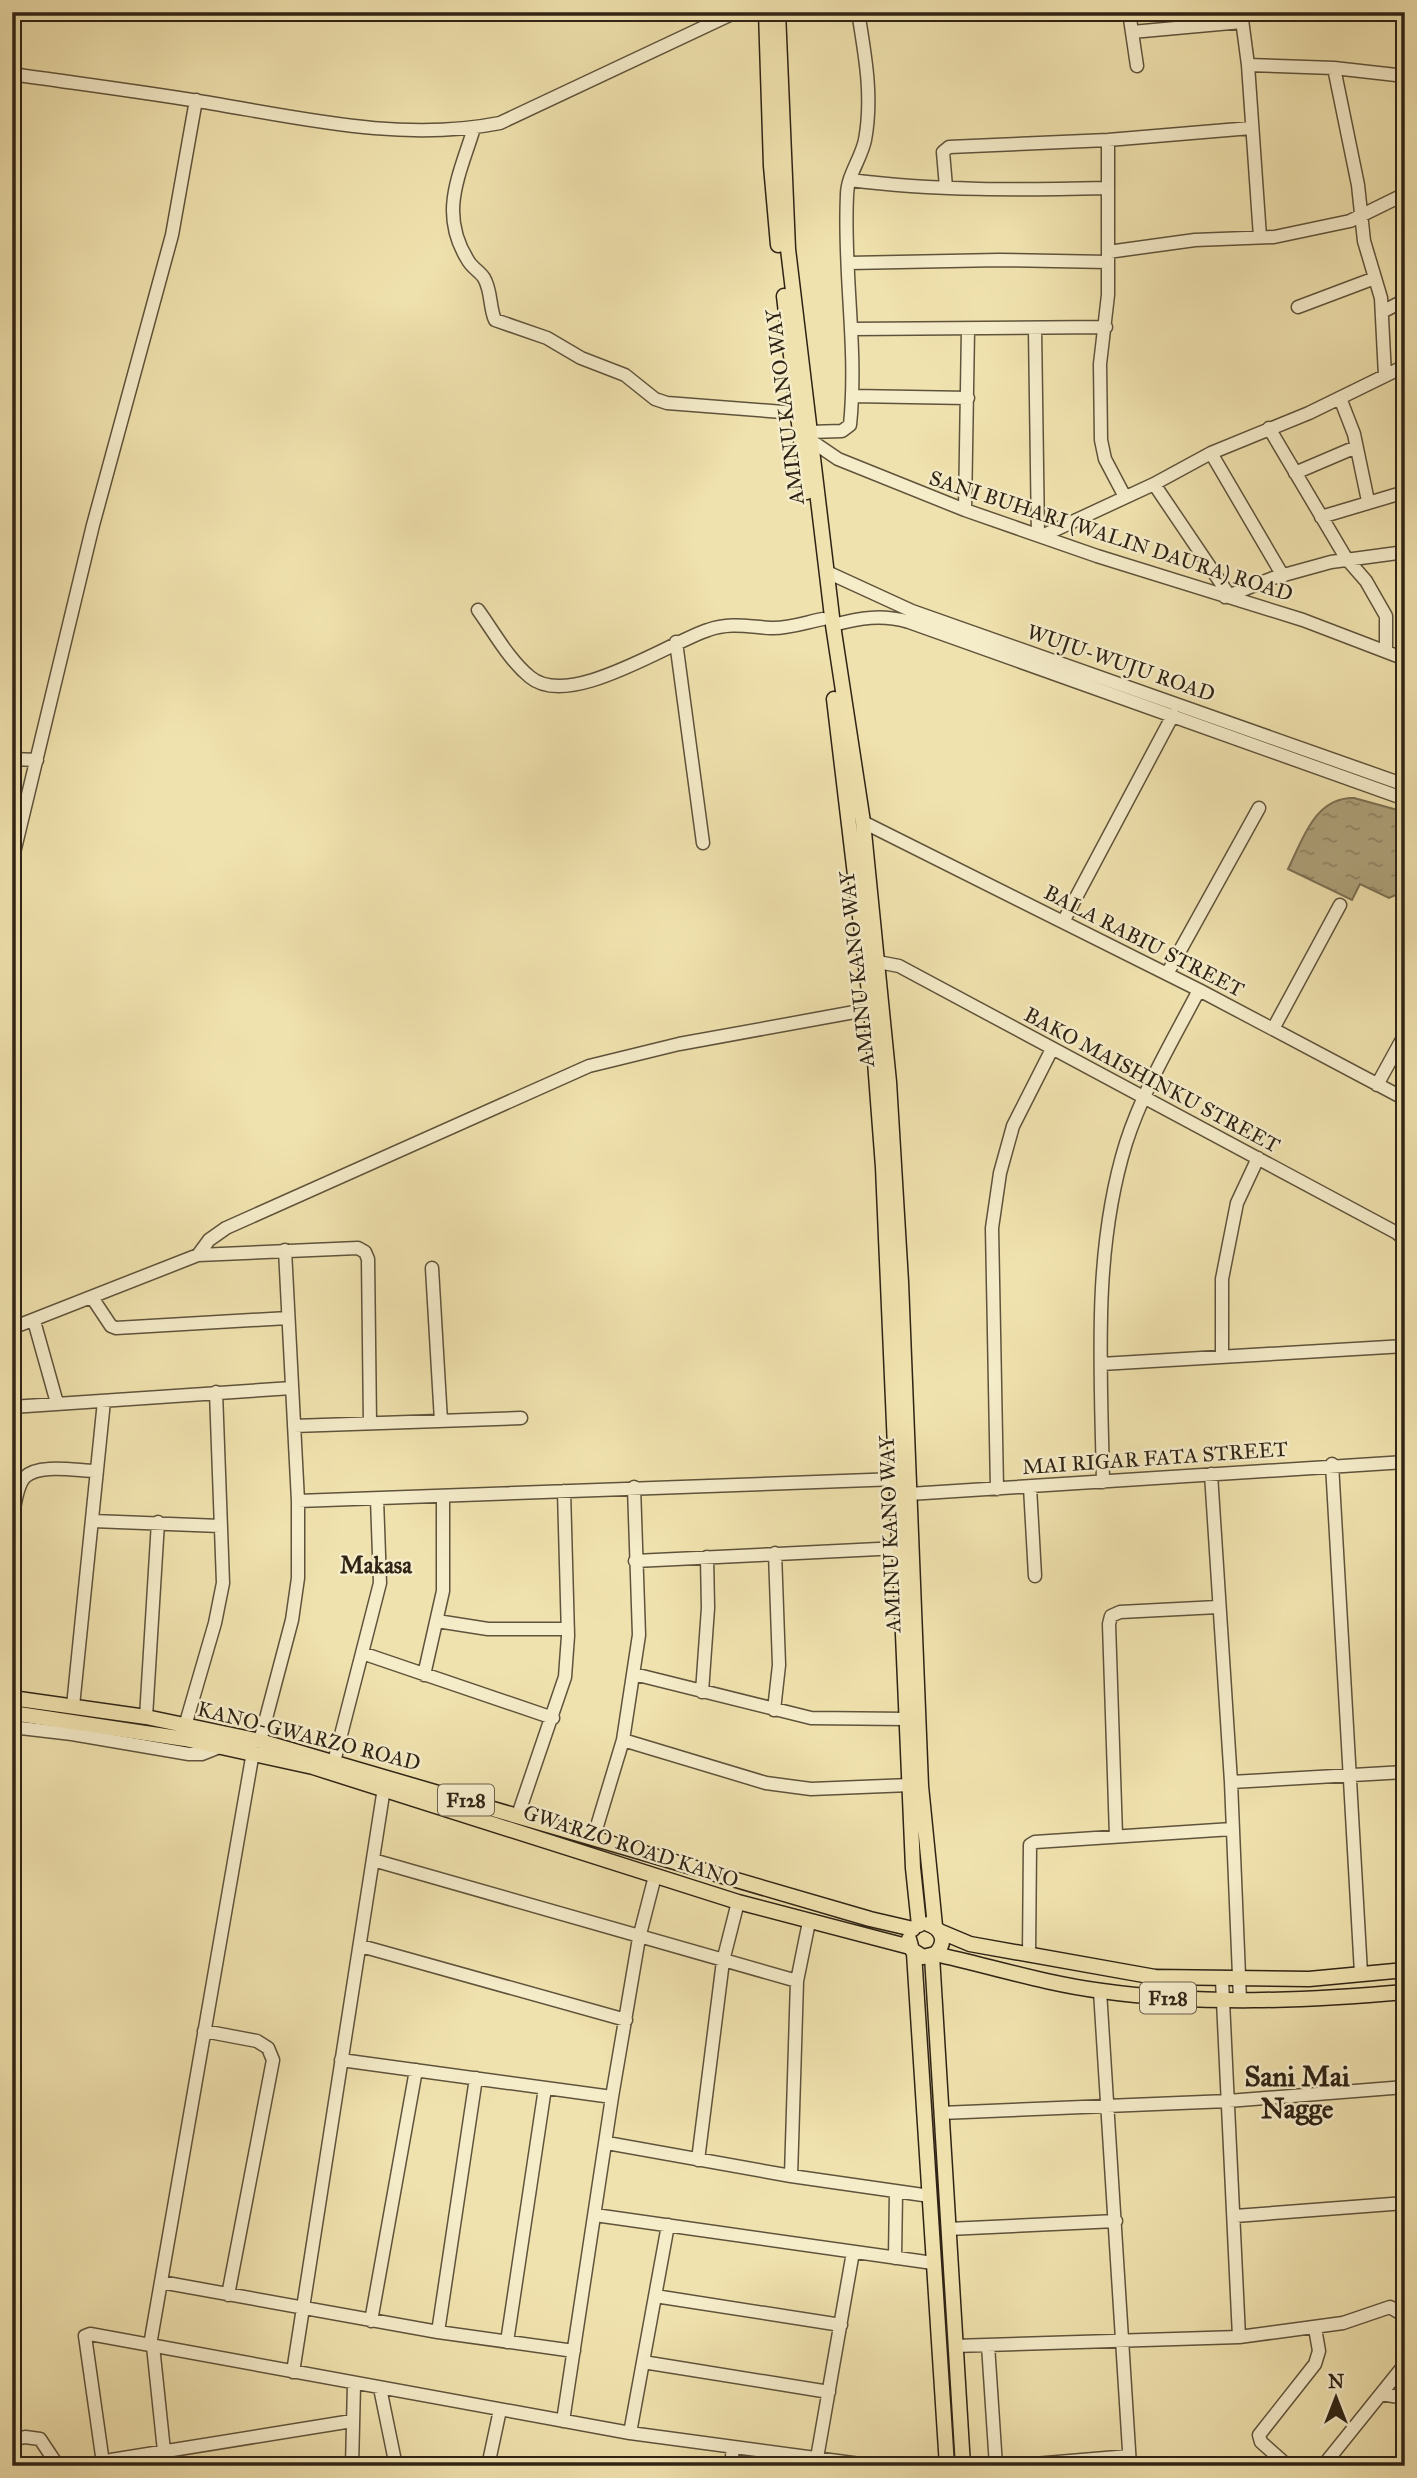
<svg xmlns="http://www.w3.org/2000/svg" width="1417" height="2478" font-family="'IM FELL Great Primer',serif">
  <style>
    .water { fill: url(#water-ripples); stroke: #7b6f52; stroke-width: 2 }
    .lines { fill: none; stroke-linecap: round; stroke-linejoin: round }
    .minor-casing { stroke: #5f533b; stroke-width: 15 }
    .major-casing { stroke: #2f2315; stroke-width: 17 }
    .minor { stroke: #f5ecca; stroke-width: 12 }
    .major { stroke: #f0e2ae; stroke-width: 14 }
    .labels { text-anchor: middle; stroke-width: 5; stroke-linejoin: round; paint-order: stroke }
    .shield { fill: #f5ecca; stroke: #6a5f4b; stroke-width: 2 }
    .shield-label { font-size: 19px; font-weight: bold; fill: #2f2315 }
    .street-label { font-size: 21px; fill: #2f2315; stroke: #f5ecca }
    .neighbourhood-label { font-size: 23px; font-weight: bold; fill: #2f2315; stroke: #f5ecca }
    .district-label { font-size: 28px; font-weight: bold; fill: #2f2315; stroke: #f5ecca }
  </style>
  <defs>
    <pattern id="water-ripples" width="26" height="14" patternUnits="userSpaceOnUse" patternTransform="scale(1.75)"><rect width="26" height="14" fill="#aea17a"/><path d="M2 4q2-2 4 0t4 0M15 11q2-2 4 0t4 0" fill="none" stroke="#8e8363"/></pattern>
  </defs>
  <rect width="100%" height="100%" fill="#f0e2ae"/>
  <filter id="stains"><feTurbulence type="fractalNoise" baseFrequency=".00286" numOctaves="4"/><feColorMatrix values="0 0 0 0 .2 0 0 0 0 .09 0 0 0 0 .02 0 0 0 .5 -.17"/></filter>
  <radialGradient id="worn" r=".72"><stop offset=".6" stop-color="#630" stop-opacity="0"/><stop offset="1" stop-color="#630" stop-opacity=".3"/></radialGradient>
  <path class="water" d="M 1354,798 L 1405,812 L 1405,891 L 1389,898 L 1360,884 L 1352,900 L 1288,869 C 1303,839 1315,797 1354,798 Z"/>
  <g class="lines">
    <g class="minor-casing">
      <path id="minor" d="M 771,12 L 797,12
        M 1129,12 L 1137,66
        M 1241,12 L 1248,65 L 1260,237
        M 1132,32 L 1242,22
        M 1248,65 L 1334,68 L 1358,185 L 1364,241 L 1381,298 L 1385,376
        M 1334,68 L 1405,76
        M 12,74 C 74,83 136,91 198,101 C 297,117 400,143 500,123 L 736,12
        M 474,128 C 459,177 438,214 469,262 C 473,268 480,272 484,278 C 492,292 489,306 495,320 L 547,338 L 581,358 L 625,375 L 655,399 L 667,403 L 796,413
        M 1108,140 L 1108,295 L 1100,364 L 1101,440 L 1105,459 L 1125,497
        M 850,180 C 935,191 1022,190 1107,188
        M 946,187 L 943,152 L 949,147 L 1108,140 L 1251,128
        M 1108,252 L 1195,240 L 1274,237 L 1350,221 L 1405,194
        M 849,263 L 999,260 L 1108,262
        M 1298,307 L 1375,278
        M 1382,312 L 1405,300
        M 851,329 L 1106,327
        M 1035,329 L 1038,535
        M 853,396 L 968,398
        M 1340,398 L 1354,434 L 1368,501
        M 1269,428 L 1346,558 L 1366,581 L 1386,616 L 1386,651
        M 809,432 L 842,431 L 850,425 C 858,348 843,272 847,195 C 847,176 861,159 865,140 C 873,96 865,55 858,12
        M 810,440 L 838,459 L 965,510 L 1097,556 L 1303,620 L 1405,659
        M 1211,453 L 1283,576
        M 1295,473 L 1356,447
        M 1154,484 L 1229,595
        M 965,510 L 968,329
        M 1321,517 L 1405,492
        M 1042,536 L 1154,484 L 1211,453 L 1309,413 L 1405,366
        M 827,572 L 912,611 L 1405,785
        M 1225,597 L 1273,578 L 1331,562 L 1405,552
        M 478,610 C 494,632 509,660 530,677 C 569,710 668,643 708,630 C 730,622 750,627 771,628 C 787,629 807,622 823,619
        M 833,625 C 860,618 881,614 909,622 L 1405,799
        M 676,642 L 703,843
        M 12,759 L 37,760
        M 863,822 L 1199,990 L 1405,1099
        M 12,861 L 93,525 L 172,235 L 196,100
        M 1063,922 L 1173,715
        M 878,962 L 899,966 L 1397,1233 L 1405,1240
        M 1167,974 L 1259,808
        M 1273,1029 L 1340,905
        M 1377,1085 L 1405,1034
        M 198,1255 L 209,1240 L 226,1228 L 589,1066 L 679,1044 L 871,1009
        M 432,1268 L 441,1421
        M 93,1299 L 111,1326 L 116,1328 L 288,1318
        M 34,1321 L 57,1403
        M 12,1328 L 198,1255 L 358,1248 L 365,1252 L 368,1259 L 370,1423
        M 1222,1357 L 1222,1279 L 1237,1203 L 1258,1158
        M 1101,1364 L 1405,1346
        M 12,1407 L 292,1388
        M 294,1426 L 521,1418
        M 1332,1464 L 1361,1973
        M 1211,1474 L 1231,1782 L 1240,2000
        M 1103,1482 C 1101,1369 1092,1253 1126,1143 C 1143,1090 1173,1040 1199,990
        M 1030,1487 L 1035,1576
        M 997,1489 L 992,1228 L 1000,1173 L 1013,1126 L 1052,1049
        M 909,1494 L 1405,1462
        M 298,1501 L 897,1479
        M 12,1519 C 15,1507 16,1486 25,1477 C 39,1463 78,1471 96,1471
        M 93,1521 L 220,1526
        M 635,1561 L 899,1548
        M 437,1621 L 488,1629 L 568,1629
        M 362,1653 L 553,1718
        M 634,1674 L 811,1718 L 907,1719
        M 424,1675 L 443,1591 L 443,1496
        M 702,1692 L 708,1608 L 707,1557
        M 73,1706 L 104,1401
        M 774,1710 L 779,1665 L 775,1553
        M 146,1717 L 158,1522
        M 185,1726 L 215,1623 L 223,1583 L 216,1392
        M 12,1727 L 72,1734 L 189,1754 L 202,1754 L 222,1746
        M 623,1740 L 766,1783 L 811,1789 L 910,1785
        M 260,1741 L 292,1620 L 298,1578 L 298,1501 L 285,1250
        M 334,1762 L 380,1583 L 377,1499
        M 1231,1782 L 1405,1772
        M 518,1815 L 565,1677 L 568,1636 L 564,1491
        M 594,1836 L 623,1740 L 639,1635 L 634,1487
        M 1116,1836 L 1109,1624 L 1111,1616 L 1120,1612 L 1218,1607
        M 373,1860 L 797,1981
        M 361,1946 L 626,2020
        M 1029,1955 L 1030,1845 L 1035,1842 L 1232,1829
        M 1222,1980 L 1239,2337
        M 1100,1991 L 1130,2466
        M 204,2031 L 257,2041 L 268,2048 L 273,2060 L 228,2295
        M 341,2060 L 612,2097
        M 941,2113 L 1228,2101 L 1405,2087
        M 607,2143 L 791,2176 L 930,2196
        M 698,2160 L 723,1961 L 738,1902
        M 791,2176 L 797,1981 L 809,1922
        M 595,2215 L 933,2263
        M 1235,2216 L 1405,2203
        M 948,2229 L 1116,2221
        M 895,2258 L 896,2192
        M 161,2282 L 438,2332 L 574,2351
        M 655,2296 L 841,2325
        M 371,2321 L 416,2070
        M 438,2332 L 476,2078
        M 507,2342 L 545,2088
        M 150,2345 L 253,1752
        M 988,2345 L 996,2466
        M 153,2346 L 164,2451
        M 955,2346 L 1239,2337 L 1343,2323 L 1390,2307 L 1405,2316
        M 643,2362 L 829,2392
        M 293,2372 L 384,1788
        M 380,2388 L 396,2466
        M 1381,2394 L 1405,2398
        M 563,2421 L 612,2097 L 639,1938 L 655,1876
        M 630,2433 L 668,2225
        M 12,2440 L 25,2437 L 40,2439 L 58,2466
        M 817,2458 L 853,2252
        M 103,2463 L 85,2336 L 90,2334 L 630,2433 L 875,2466
        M 93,2466 L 111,2460 L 352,2421
        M 352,2466 L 354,2384
        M 488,2466 L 500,2410
        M 731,2466 L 733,2447
        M 1010,2466 L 1129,2456
        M 1288,2466 L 1261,2442 L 1259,2435 L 1315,2364 L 1319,2351 L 1315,2328
        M 1323,2466 L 1405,2364"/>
    </g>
    <g class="major-casing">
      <path id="major" d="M 766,12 L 771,166 L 778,245
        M 778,12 L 788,249 L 833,625 L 863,822 L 889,1082 L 901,1282 L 921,1786 L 935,1926
        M 784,296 L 807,492
        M 834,699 L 871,1009 L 883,1167 L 913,1868 L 919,1925
        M 12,1698 L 146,1717 L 260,1741 L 870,1919 L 913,1929
        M 12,1713 L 185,1739 L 313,1767 L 738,1902 L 910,1947
        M 928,1924 C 943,1929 947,1943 935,1954
        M 939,1931 L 970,1944 L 1155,1977 L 1309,1979 L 1405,1970
        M 909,1939 L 912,1950 L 923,1957 L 935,1954 C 990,1966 1046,1984 1102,1991 C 1201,2005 1305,2001 1405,1992
        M 914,1953 L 947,2466
        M 932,1956 L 963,2466"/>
    </g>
    <use href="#minor" class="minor"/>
    <use href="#major" class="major"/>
  </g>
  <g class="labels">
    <g class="shield">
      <rect x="438" y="1784.5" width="56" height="31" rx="5"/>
      <rect x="1140" y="1982.5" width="56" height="31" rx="5"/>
    </g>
    <g class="shield-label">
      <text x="466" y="1807">F128</text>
      <text x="1168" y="2005">F128</text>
    </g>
    <g class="street-label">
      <text transform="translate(785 407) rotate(-97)" y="7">AMINU KANO WAY</text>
      <text transform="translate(1111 536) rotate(18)" y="7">SANI BUHARI (WALIN DAURA) ROAD</text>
      <text transform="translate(1121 663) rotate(19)" y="7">WUJU-WUJU ROAD</text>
      <text transform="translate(1144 941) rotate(27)" y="7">BALA RABIU STREET</text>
      <text transform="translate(857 969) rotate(-96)" y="7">AMINU KANO WAY</text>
      <text transform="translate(1152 1080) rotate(28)" y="7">BAKO MAISHINKU STREET</text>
      <text transform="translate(1155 1458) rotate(-4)" y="7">MAI RIGAR FATA STREET</text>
      <text transform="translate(890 1534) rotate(-92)" y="7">AMINU KANO WAY</text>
      <text transform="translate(309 1736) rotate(14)" y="7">KANO-GWARZO ROAD</text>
      <text transform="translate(631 1846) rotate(18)" y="7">GWARZO ROAD KANO</text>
    </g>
    <g class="neighbourhood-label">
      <text x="376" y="1573">Makasa</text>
    </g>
    <g class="district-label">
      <text x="1297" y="2086">Sani Mai<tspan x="1297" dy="32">Nagge</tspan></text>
    </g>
  </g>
  <rect width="1417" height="2478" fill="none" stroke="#f0e2ae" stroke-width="42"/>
  <rect x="14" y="14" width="1389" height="2450" fill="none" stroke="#2f2315" stroke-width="3.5"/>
  <rect x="21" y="21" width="1375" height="2436" fill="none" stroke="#2f2315" stroke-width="2"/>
  <g transform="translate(1336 2398)" stroke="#f5ecca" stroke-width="5" paint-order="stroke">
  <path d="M0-5L12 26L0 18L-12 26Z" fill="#2f2315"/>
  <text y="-10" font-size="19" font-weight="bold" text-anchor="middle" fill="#2f2315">N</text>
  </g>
  <rect width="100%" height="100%" filter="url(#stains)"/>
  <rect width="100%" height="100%" fill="url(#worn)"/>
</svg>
